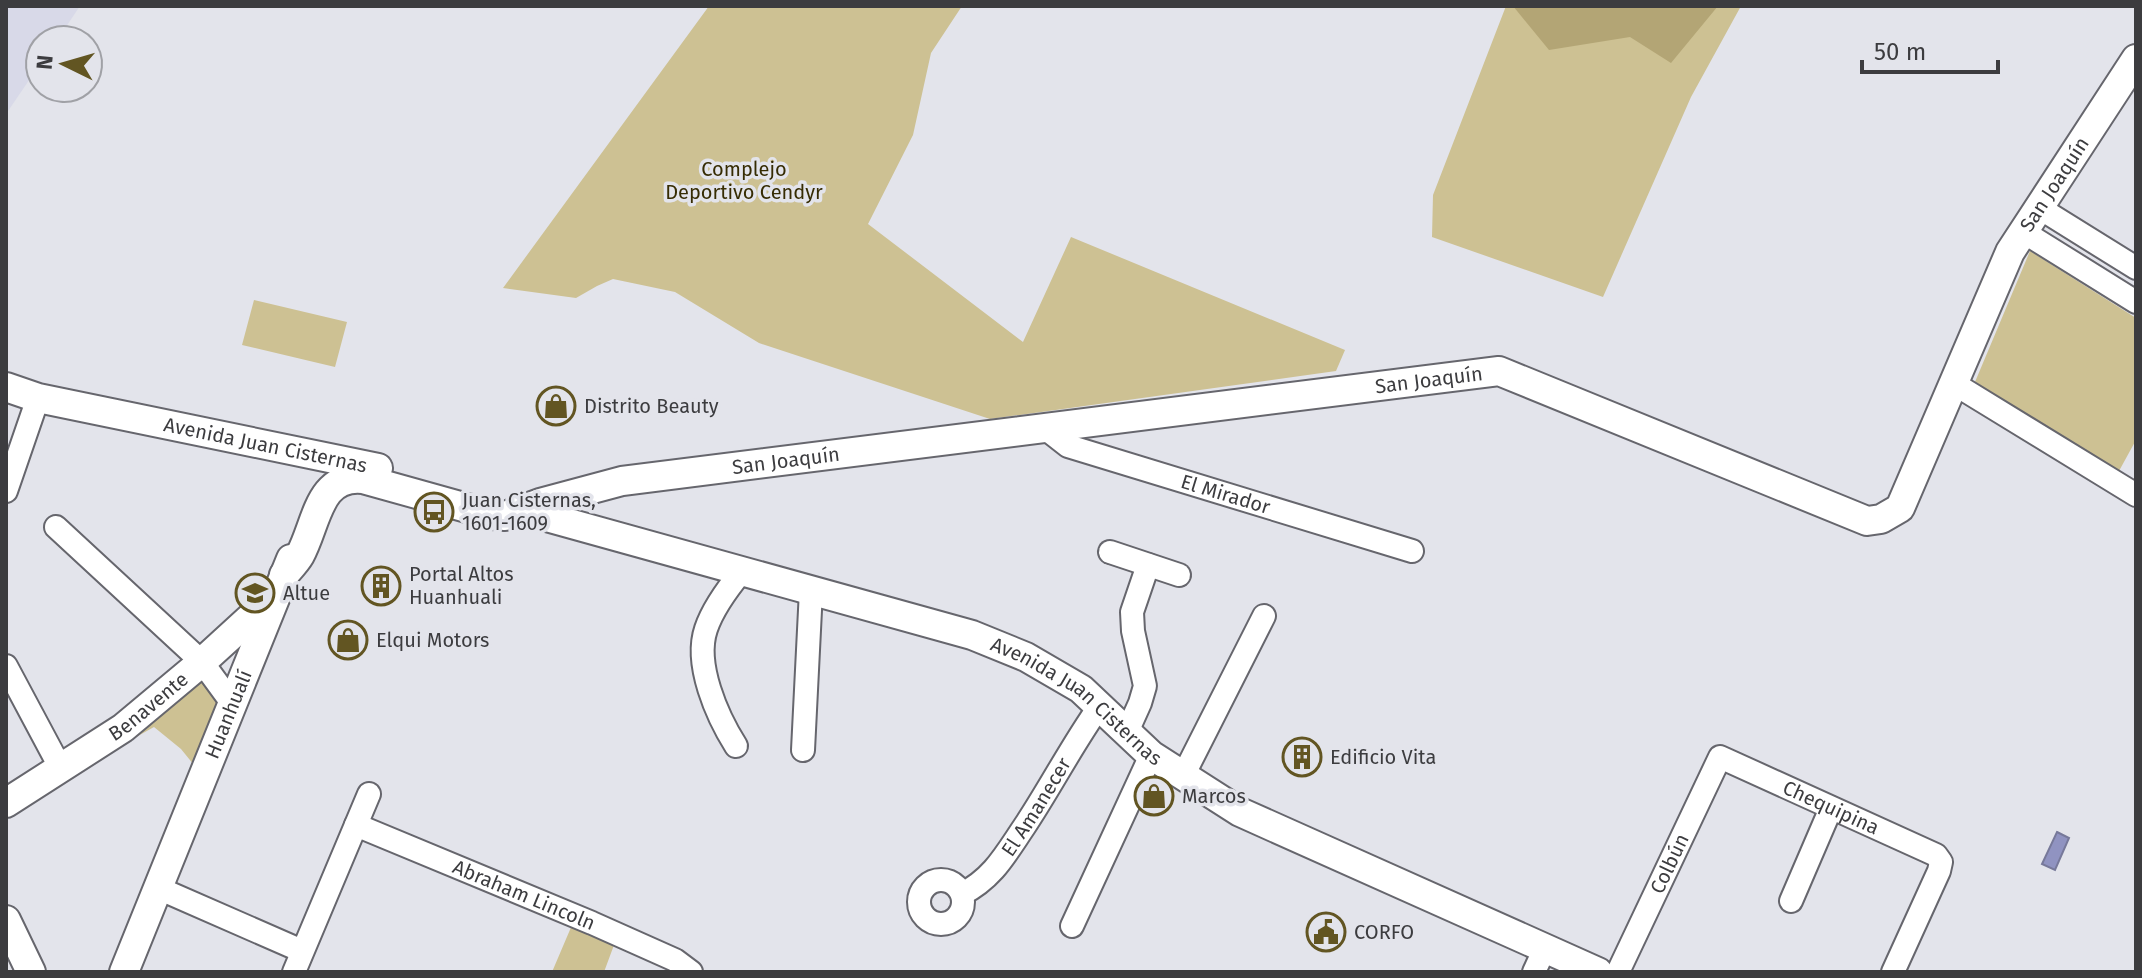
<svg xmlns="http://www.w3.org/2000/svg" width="2142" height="978" font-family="'Fira Sans',sans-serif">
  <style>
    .built { fill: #d8d9e8 }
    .green { fill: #cdc193 }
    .forest { fill: #b3a575 }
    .water { fill: #9093c1; stroke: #77799a; stroke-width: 2 }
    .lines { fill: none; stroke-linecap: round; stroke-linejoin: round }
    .minor-casing { stroke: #66666d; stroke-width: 26 }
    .major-casing { stroke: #66666d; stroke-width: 32 }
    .minor { stroke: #fff; stroke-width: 22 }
    .major { stroke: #fff; stroke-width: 28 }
    .labels { text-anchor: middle; stroke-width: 7; stroke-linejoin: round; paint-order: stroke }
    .park-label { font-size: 20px; fill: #362c03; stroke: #e3e4eb }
    .street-label { font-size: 20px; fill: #3c3c3f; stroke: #e3e4eb }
    .poi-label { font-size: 20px; fill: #3c3c3f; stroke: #e3e4eb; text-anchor: start }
  </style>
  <rect width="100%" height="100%" fill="#e3e4eb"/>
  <path class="built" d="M 6,6 L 80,6 L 57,40 L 40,40 L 40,64 L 6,114 Z"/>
  <path class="green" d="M 709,6 L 962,6 L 931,53 L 913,135 L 868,224 L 1023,342 L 1071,237 L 1345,350 L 1336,371 L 990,419 L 759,343 L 675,292 L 613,279 L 597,286 L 576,298 L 503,288 Z
    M 1506,6 L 1741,6 L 1691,97 L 1603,297 L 1432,237 L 1433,195 Z
    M 2030,251 L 2136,318 L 2136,440 L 2119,471 L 1975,382 Z
    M 254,300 L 347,322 L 335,367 L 242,345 Z
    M 202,675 L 220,706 L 194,765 L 181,749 L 154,727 L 120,746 Z
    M 572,925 L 614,945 L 604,972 L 552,972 Z"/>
  <path class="forest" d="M 1513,6 L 1718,6 L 1671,63 L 1630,37 L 1549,50 Z"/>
  <path class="water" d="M 2057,832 L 2069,838 L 2055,870 L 2042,864 Z"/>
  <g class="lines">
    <g class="minor-casing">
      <g id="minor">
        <path d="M 2038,207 L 2136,268"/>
        <path d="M 2022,231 L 2136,302"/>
        <path d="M 1953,383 L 2136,495"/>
        <path id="s1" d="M 1045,428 L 1068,446 L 1412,551"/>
        <path d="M 6,491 L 38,398"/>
        <path d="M 56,527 L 202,662 L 232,703"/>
        <path d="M 1110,552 L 1179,575"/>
        <path d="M 6,666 L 61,769"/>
        <path d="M 1127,732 L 1140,703 L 1145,686 L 1133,631 L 1132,612 L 1148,565"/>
        <path d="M 736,746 C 717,716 694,664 706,629 C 713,608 728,588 742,571"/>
        <path d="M 803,750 L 811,590"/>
        <path d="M 1183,776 L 1264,616"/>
        <path id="s2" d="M 356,825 L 592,923 L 675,960 L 691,972"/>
        <circle cx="941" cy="902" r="22"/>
        <path d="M 158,888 L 302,951"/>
        <path id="s3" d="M 962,894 C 993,878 1005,855 1024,827 C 1050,788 1072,745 1099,707"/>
        <path d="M 1791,901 L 1831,808"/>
        <path d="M 1072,926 L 1151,755"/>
        <path d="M 294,972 L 369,794"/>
        <path d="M 1534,972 L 1545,948"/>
        <path id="s4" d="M 1618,972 L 1720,757 L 1936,855 L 1941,862 L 1939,871 L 1893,972"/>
      </g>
    </g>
    <g class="major-casing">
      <g id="major">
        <path id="s5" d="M 6,387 L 38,398 L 378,468"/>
        <path id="s6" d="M 518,509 L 972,635 L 1026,657 L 1081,689 L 1151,755 L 1240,812 L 1598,972"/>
        <path id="s7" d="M 284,575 C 289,569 296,562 300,555 C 317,524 318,474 363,479 L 492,515 L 505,516 L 540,503 L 622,481 L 1499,371 L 1867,521 L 1881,519 L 1900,508 L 2010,252 L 2136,59"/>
        <path id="s8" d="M 6,803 L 123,728 L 202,662 L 270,600"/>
        <path d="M 6,920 L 31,972"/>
        <path id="s9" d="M 124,972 L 291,559"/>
      </g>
    </g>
    <use href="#minor" class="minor"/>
    <use href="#major" class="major"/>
  </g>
  <defs>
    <g id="shop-ring" transform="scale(2)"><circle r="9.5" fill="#e3e4eb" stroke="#625522" stroke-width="1.5"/><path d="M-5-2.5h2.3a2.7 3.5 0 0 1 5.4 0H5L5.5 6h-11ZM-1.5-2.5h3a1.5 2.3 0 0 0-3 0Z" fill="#625522"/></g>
    <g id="bus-ring" transform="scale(2)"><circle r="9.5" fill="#e3e4eb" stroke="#625522" stroke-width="1.5"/><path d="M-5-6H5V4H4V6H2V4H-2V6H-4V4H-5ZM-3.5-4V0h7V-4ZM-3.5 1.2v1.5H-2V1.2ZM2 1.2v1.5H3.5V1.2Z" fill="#625522"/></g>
    <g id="building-ring" transform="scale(2)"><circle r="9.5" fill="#e3e4eb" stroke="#625522" stroke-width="1.5"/><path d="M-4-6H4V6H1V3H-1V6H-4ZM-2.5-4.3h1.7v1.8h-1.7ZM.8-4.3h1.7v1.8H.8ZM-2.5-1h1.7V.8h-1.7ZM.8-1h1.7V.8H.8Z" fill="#625522"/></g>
    <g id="school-ring" transform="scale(2)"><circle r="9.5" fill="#e3e4eb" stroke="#625522" stroke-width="1.5"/><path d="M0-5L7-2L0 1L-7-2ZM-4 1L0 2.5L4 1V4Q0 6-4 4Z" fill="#625522"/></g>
    <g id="civic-ring" transform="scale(2)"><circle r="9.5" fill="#e3e4eb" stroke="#625522" stroke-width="1.5"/><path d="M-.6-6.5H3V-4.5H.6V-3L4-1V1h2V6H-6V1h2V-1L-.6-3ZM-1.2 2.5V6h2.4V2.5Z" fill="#625522"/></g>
  </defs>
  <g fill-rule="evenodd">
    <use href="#shop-ring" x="556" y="406"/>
    <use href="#bus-ring" x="434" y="512"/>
    <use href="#building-ring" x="381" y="586"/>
    <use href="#school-ring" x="255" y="593"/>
    <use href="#shop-ring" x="348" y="640"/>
    <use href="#building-ring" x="1302" y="757"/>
    <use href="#shop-ring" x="1154" y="796"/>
    <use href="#civic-ring" x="1326" y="932"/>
  </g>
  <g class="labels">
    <g class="park-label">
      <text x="744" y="176">Complejo<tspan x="744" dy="23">Deportivo Cendyr</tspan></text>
    </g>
    <g class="street-label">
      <text dy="7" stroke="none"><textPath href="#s7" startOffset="2080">San Joaquín</textPath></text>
      <text dy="7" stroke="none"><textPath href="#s7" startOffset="1216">San Joaquín</textPath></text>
      <text dy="7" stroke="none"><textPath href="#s5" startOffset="266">Avenida Juan Cisternas</textPath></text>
      <text dy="7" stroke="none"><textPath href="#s7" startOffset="568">San Joaquín</textPath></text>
      <text dy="7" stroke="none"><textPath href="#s1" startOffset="194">El Mirador</textPath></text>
      <text dy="7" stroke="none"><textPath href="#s6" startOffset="596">Avenida Juan Cisternas</textPath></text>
      <text dy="7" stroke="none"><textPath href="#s8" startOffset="172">Benavente</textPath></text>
      <text dy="7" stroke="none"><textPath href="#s9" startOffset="278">Huanhualí</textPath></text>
      <text dy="7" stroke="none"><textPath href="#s3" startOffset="116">El Amanecer</textPath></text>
      <text dy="7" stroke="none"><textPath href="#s4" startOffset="360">Chequipina</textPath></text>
      <text dy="7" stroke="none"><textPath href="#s4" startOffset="120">Colbún</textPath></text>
      <text dy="7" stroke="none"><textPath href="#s2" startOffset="182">Abraham Lincoln</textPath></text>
    </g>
    <g class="poi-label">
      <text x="584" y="413">Distrito Beauty</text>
      <text x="462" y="507">Juan Cisternas,<tspan x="462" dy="23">1601-1609</tspan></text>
      <text x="409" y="581">Portal Altos<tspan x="409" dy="23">Huanhuali</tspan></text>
      <text x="283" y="600">Altue</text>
      <text x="376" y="647">Elqui Motors</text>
      <text x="1330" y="764">Edificio Vita</text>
      <text x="1182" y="803">Marcos</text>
      <text x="1354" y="939">CORFO</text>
    </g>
  </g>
  <rect width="2142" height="978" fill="none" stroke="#3c3c3f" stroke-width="16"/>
  <g transform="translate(64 64) rotate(275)"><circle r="38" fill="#e3e4eb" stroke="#a0a1a6" stroke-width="2"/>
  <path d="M0-6L14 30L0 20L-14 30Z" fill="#625522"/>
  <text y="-12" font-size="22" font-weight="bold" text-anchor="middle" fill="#3c3c3f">N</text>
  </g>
  <path d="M1862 60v12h136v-12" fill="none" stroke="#3c3c3f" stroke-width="4"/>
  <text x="1874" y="60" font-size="24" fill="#3c3c3f" stroke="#e3e4eb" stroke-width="6" paint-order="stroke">50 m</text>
</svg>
